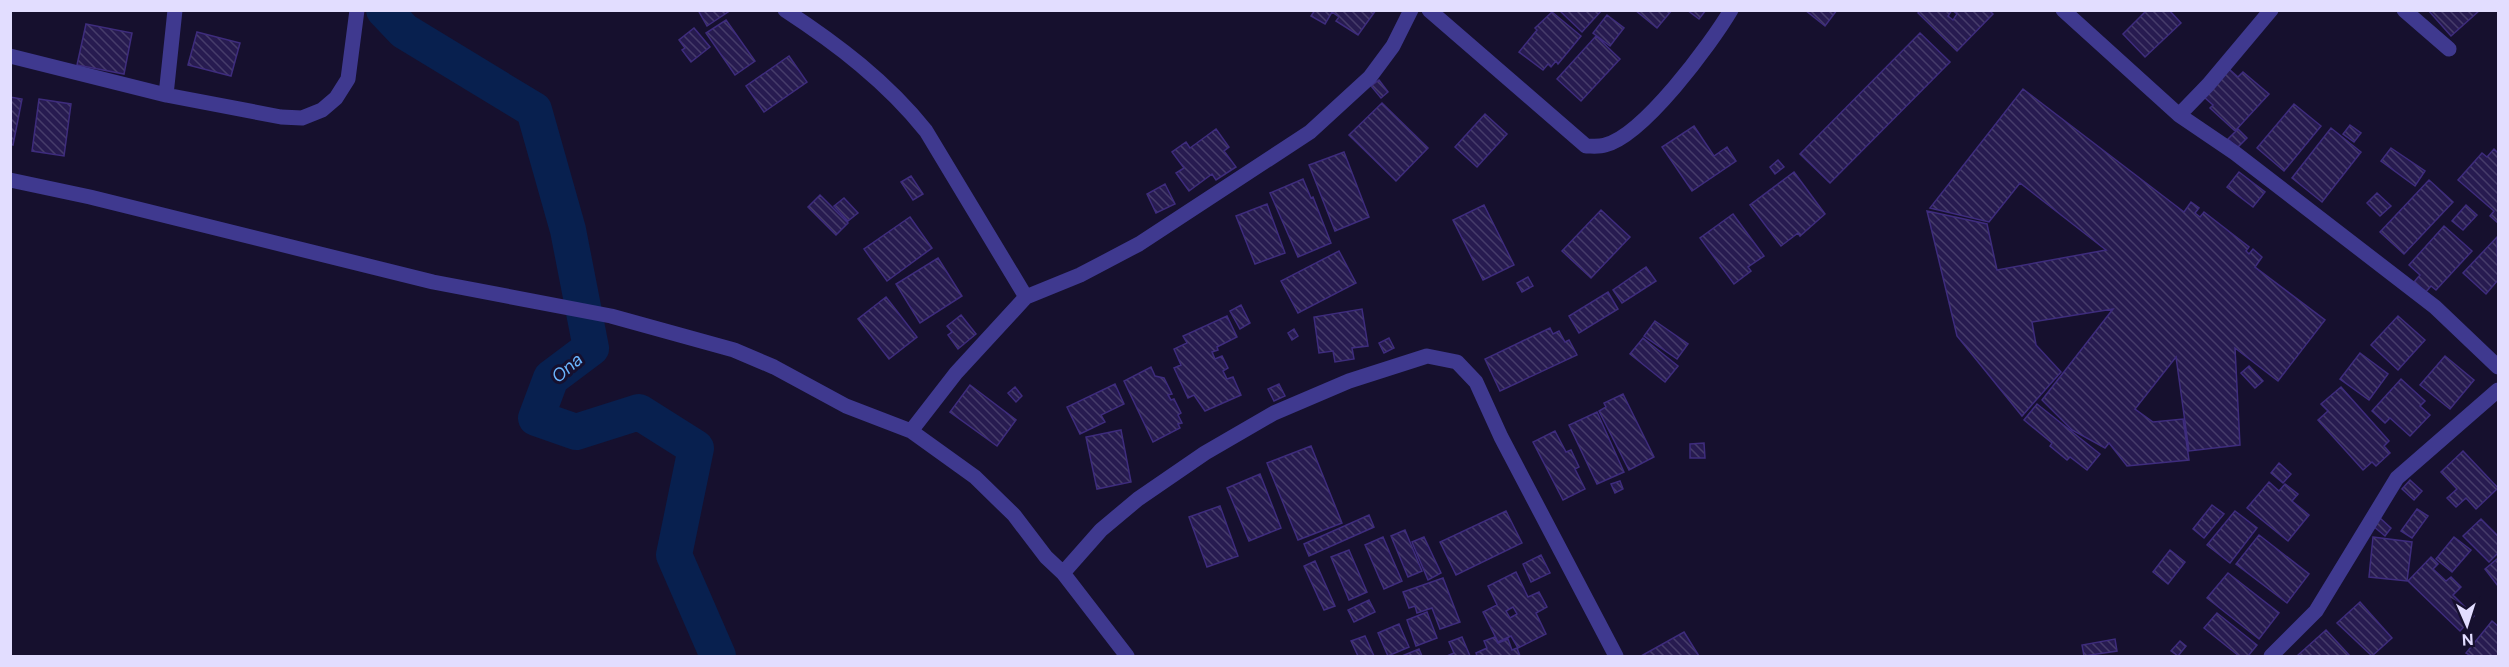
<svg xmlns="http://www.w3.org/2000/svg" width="2509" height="667" font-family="'DM Sans',sans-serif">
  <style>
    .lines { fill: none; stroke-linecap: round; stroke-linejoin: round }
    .river { stroke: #08204f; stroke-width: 36 }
    .building { fill: url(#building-back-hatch); stroke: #3e2c7d; stroke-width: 1.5; fill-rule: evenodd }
    .street { stroke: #3f398f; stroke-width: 15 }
    .labels { text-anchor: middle; stroke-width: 6; stroke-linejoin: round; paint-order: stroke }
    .water-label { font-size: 18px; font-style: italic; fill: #6bb6ff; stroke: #16102e }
  </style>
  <defs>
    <pattern id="building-back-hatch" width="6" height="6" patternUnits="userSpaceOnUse" patternTransform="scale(1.5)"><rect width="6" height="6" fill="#271b50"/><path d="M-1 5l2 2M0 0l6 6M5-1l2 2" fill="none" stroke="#463c6a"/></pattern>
  </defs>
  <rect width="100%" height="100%" fill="#16102e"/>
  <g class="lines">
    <path class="river" d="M 384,10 L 404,31 L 534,110 L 568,230 L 591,348 L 551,378 L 536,418 L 576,432 L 639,412 L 696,448 L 674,555 L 718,656"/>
  </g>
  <path class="building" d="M 698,10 L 731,10 L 707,26 Z
    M 1315,10 L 1376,10 L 1358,35 L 1336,21 L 1339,17 L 1332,12 L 1325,24 L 1311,16 Z
    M 1559,10 L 1602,10 L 1582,32 Z
    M 1635,10 L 1672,10 L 1657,28 Z
    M 1687,10 L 1706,10 L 1699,19 Z
    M 1805,10 L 1837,10 L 1825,26 Z
    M 1920,10 L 1952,10 L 1948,16 L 1953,20 L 1957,14 L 1952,10 L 1989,10 L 1993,14 L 1957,51 L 1918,13 Z
    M 2147,10 L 2169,10 L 2181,23 L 2145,57 L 2123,34 Z
    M 2428,10 L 2480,10 L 2451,36 Z
    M 1552,12 L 1581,36 L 1558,64 L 1556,61 L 1551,67 L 1548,64 L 1543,70 L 1519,52 L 1537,30 L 1535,28 Z
    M 1607,15 L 1624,28 L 1610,46 L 1593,33 Z
    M 726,20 L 755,61 L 735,75 L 706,33 Z
    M 86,24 L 132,33 L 124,74 L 77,65 Z
    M 694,28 L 710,47 L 691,62 L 682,50 L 685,48 L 679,40 Z
    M 197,32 L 240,43 L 231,76 L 188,65 Z
    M 1920,33 L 1950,62 L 1830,183 L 1800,154 Z
    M 1596,36 L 1620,59 L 1581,101 L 1557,79 Z
    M 789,56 L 807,82 L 764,112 L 746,86 Z
    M 2229,69 L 2238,77 L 2243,72 L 2269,94 L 2235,131 L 2210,108 L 2213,105 L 2204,97 Z
    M 1379,80 L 1388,92 L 1381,98 L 1371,86 Z
    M 2023,89 L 2184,212 L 2191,202 L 2199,208 L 2195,213 L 2200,217 L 2204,212 L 2249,247 L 2246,251 L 2249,254 L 2253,249 L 2262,257 L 2255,267 L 2325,320 L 2278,381 L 2235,348 L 2240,445 L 2189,451 L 2176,357 L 2135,409 L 2153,422 L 2183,419 L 2189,460 L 2127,466 L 2109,443 L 2105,448 L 2072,430 L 2042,400 L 2113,309 L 2032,322 L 2036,345 L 2061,372 L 2022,416 L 1957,336 L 1927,211 L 1987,224 L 1997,270 L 2106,250 L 2020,183 L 1989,222 L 1930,208 Z
    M 10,97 L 22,99 L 13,145 L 10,144 Z
    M 39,99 L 71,104 L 64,156 L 32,151 Z
    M 1382,103 L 1428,148 L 1396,181 L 1349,135 Z
    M 2294,104 L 2321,126 L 2284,171 L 2257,148 Z
    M 1485,114 L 1507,134 L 1477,167 L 1455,147 Z
    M 2350,125 L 2361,133 L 2354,142 L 2343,134 Z
    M 1694,126 L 1714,156 L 1727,147 L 1736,161 L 1692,191 L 1662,147 Z
    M 2331,128 L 2361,152 L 2322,202 L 2292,178 Z
    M 1216,129 L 1229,147 L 1224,151 L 1236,167 L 1216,180 L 1212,174 L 1189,191 L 1176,173 L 1184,168 L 1172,152 L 1186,142 L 1190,148 Z
    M 2238,129 L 2247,138 L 2237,148 L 2228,139 Z
    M 2391,148 L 2425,171 L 2415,186 L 2381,161 Z
    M 2494,149 L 2498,153 L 2498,223 L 2490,216 L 2494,211 L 2458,180 L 2482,153 L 2487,157 Z
    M 1344,152 L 1369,217 L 1335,231 L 1309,165 Z
    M 1778,160 L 1784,167 L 1775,174 L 1770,167 Z
    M 1794,172 L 1825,214 L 1800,236 L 1798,233 L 1781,246 L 1750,205 Z
    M 2239,172 L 2265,192 L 2253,207 L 2227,187 Z
    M 911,176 L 923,194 L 913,200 L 901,182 Z
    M 1303,179 L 1311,198 L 1313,197 L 1331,243 L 1298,257 L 1270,193 Z
    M 2429,180 L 2453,202 L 2404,254 L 2380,232 Z
    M 1165,184 L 1175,204 L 1156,213 L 1147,194 Z
    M 2377,193 L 2391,206 L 2380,216 L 2367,203 Z
    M 820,195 L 848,223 L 836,235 L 808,207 Z
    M 844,198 L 858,213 L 848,221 L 834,206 Z
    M 1267,204 L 1285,253 L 1255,264 L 1236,216 Z
    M 1484,205 L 1514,265 L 1483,280 L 1453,220 Z
    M 2466,205 L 2477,215 L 2463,230 L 2452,221 Z
    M 1601,210 L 1630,237 L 1591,278 L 1562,251 Z
    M 1733,214 L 1764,256 L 1748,267 L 1751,271 L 1734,284 L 1700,238 Z
    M 910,217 L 932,248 L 887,281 L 864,249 Z
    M 2444,226 L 2472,251 L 2436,290 L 2431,286 L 2425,293 L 2414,282 L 2420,275 L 2409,265 Z
    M 2497,237 L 2498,280 L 2486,294 L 2463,273 Z
    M 1339,251 L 1356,283 L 1298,313 L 1281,281 Z
    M 938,258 L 962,296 L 920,323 L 896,284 Z
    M 1646,267 L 1656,281 L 1622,303 L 1613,290 Z
    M 1528,277 L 1533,286 L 1522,292 L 1517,283 Z
    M 1608,292 L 1618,309 L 1579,333 L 1569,316 Z
    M 886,297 L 917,337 L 889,359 L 858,319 Z
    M 1241,305 L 1250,323 L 1240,329 L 1230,311 Z
    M 1362,309 L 1368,346 L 1352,348 L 1354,359 L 1335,362 L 1333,351 L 1319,353 L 1314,317 Z
    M 961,315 L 976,334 L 958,349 L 948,335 L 952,332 L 947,326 Z
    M 1227,316 L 1237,337 L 1217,347 L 1218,350 L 1212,352 L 1215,359 L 1222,356 L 1228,368 L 1223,371 L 1227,379 L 1233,377 L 1241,395 L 1205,411 L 1194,395 L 1188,398 L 1174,368 L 1181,365 L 1174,349 L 1187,343 L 1183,336 Z
    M 2398,316 L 2425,340 L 2398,370 L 2371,345 Z
    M 1655,321 L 1688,344 L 1677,359 L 1644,336 Z
    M 1550,328 L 1553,334 L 1559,331 L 1565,342 L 1569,340 L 1577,355 L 1500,391 L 1485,359 Z
    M 1294,329 L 1298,336 L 1292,340 L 1288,333 Z
    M 1389,338 L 1394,348 L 1384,353 L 1379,343 Z
    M 1643,338 L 1678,366 L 1665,382 L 1630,354 Z
    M 2360,353 L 2388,374 L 2369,400 L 2340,379 Z
    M 2445,356 L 2474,380 L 2450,409 L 2420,385 Z
    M 2249,366 L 2263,381 L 2255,388 L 2241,373 Z
    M 1151,367 L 1155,376 L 1164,378 L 1172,394 L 1168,395 L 1171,400 L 1174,399 L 1181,413 L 1178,415 L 1182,423 L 1178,424 L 1180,428 L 1153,442 L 1124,381 Z
    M 2401,379 L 2425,401 L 2420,406 L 2430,415 L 2410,436 L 2390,418 L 2385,423 L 2372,411 Z
    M 1115,384 L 1124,404 L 1101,415 L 1105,422 L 1080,434 L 1067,407 Z
    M 1279,384 L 1285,396 L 1274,401 L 1268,389 Z
    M 970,385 L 1016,420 L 997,446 L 950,412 Z
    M 1015,387 L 1022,396 L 1016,402 L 1008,393 Z
    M 2341,387 L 2389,441 L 2384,446 L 2390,453 L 2376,466 L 2372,462 L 2363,470 L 2318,420 L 2328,411 L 2321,404 Z
    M 1623,394 L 1654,457 L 1629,470 L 1599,411 L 1606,407 L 1604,403 Z
    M 2037,404 L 2100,454 L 2087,470 L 2070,457 L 2067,460 L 2050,446 L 2052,443 L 2024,420 Z
    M 1597,412 L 1624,472 L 1597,484 L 1569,425 Z
    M 1121,430 L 1131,482 L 1097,489 L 1086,437 Z
    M 1555,431 L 1566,452 L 1571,450 L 1579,467 L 1575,469 L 1585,489 L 1563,500 L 1533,442 Z
    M 1704,443 L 1705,458 L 1690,458 L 1690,444 Z
    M 1311,446 L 1342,523 L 1298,540 L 1267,463 Z
    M 2463,451 L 2498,488 L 2476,509 L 2466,498 L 2456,507 L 2447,498 L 2457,489 L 2441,472 Z
    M 2279,463 L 2291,474 L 2283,483 L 2271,473 Z
    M 1260,474 L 1281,528 L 1249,541 L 1227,488 Z
    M 2410,480 L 2422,491 L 2414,500 L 2402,489 Z
    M 1620,481 L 1623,489 L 1615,493 L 1611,484 Z
    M 2269,482 L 2279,491 L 2285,484 L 2298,494 L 2292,501 L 2309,515 L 2288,541 L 2247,508 Z
    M 2212,505 L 2224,514 L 2204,538 L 2193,529 Z
    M 1220,506 L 1238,556 L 1207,567 L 1189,517 Z
    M 2417,509 L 2428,516 L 2412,538 L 2401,531 Z
    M 1506,511 L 1522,543 L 1456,575 L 1440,542 Z
    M 2235,511 L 2257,528 L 2230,563 L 2207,545 Z
    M 1369,515 L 1374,527 L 1309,556 L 1304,544 Z
    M 2380,518 L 2391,528 L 2385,536 L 2373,526 Z
    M 2481,519 L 2498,536 L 2498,553 L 2489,562 L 2463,536 Z
    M 1405,530 L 1422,571 L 1408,577 L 1391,536 Z
    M 2259,535 L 2309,574 L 2287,603 L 2236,564 Z
    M 1383,537 L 1402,581 L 1384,589 L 1365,545 Z
    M 1424,537 L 1441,573 L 1428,580 L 1412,542 Z
    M 2373,537 L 2412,542 L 2407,581 L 2369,577 Z
    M 2454,537 L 2471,550 L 2452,572 L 2436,559 Z
    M 1349,550 L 1367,592 L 1349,600 L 1331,557 Z
    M 2170,550 L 2185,562 L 2168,584 L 2153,572 Z
    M 1541,555 L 1550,573 L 1531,582 L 1523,564 Z
    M 2431,557 L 2438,564 L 2433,569 L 2446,581 L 2451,577 L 2461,587 L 2453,595 L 2474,616 L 2460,631 L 2408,581 Z
    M 2498,558 L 2498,586 L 2485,569 Z
    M 1315,561 L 1335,606 L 1324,610 L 1304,566 Z
    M 1516,572 L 1528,597 L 1539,592 L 1547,607 L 1536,613 L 1546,634 L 1518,648 L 1511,636 L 1498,642 L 1483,612 L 1497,605 L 1488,586 ZM 1513,607 L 1517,614 L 1510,618 L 1506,611 Z
    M 2228,573 L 2279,613 L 2259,639 L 2207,598 Z
    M 1443,578 L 1460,622 L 1440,629 L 1432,608 L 1417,613 L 1415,606 L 1409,608 L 1403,592 Z
    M 1369,600 L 1375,612 L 1354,622 L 1348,610 Z
    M 2360,602 L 2392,638 L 2372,656 L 2337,623 Z
    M 1427,612 L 1437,638 L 1416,646 L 1407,620 Z
    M 2217,613 L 2257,645 L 2248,656 L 2239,656 L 2204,628 Z
    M 2492,621 L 2498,626 L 2498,656 L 2471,656 L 2466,653 Z
    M 1399,624 L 1409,647 L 1388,656 L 1378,633 Z
    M 2326,630 L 2350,656 L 2300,656 L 2298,655 Z
    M 1684,632 L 1699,656 L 1641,656 Z
    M 1365,636 L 1374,656 L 1358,656 L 1351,641 Z
    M 1462,637 L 1470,656 L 1447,656 L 1454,653 L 1449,642 Z
    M 1495,637 L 1498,643 L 1508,639 L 1512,650 L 1517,648 L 1520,656 L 1477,656 L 1476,653 L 1487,648 L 1484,641 Z
    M 2115,639 L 2117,651 L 2084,656 L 2082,645 Z
    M 2180,641 L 2186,646 L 2178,656 L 2171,651 Z
    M 1419,649 L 1422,656 L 1402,656 Z"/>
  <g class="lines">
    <path class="street" d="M 785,10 C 837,44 887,82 926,131 L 1026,297
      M 1429,10 L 1586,146 C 1592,146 1599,147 1605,145 C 1643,136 1711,44 1731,10
      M 2063,10 L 2179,115 L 2235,153 L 2435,307 L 2498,367
      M 2404,10 L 2449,49
      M 10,56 L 166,95 L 281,117 L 302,118 L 322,110 L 336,98 L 348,79 L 357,10
      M 166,95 L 175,10
      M 2179,115 L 2208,85 L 2271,10
      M 10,180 L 90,197 L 433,282 L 611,316 L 734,350 L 774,367 L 846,406 L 911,431 L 975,477 L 1014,515 L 1046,557 L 1063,573 L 1127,656
      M 911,431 L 956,373 L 1026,297 L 1080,275 L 1139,244 L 1310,132 L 1370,77 L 1393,46 L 1411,10
      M 1063,573 L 1101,530 L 1138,499 L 1205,453 L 1274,413 L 1349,381 L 1427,356 L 1457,362 L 1476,382 L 1501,437 L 1616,656
      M 2271,656 L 2316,611 L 2397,478 L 2498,390"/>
  </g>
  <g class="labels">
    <g class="water-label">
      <text transform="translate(567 368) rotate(-41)" y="6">Ona</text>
    </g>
  </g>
  <rect width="2509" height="667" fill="none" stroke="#e2ddff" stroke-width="24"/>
  <g transform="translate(2467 625) rotate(177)" stroke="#16102e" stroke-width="4.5" paint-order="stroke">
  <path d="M0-4.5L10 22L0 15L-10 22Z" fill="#e2ddff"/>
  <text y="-9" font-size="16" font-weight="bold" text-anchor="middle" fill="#e2ddff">N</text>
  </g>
</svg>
